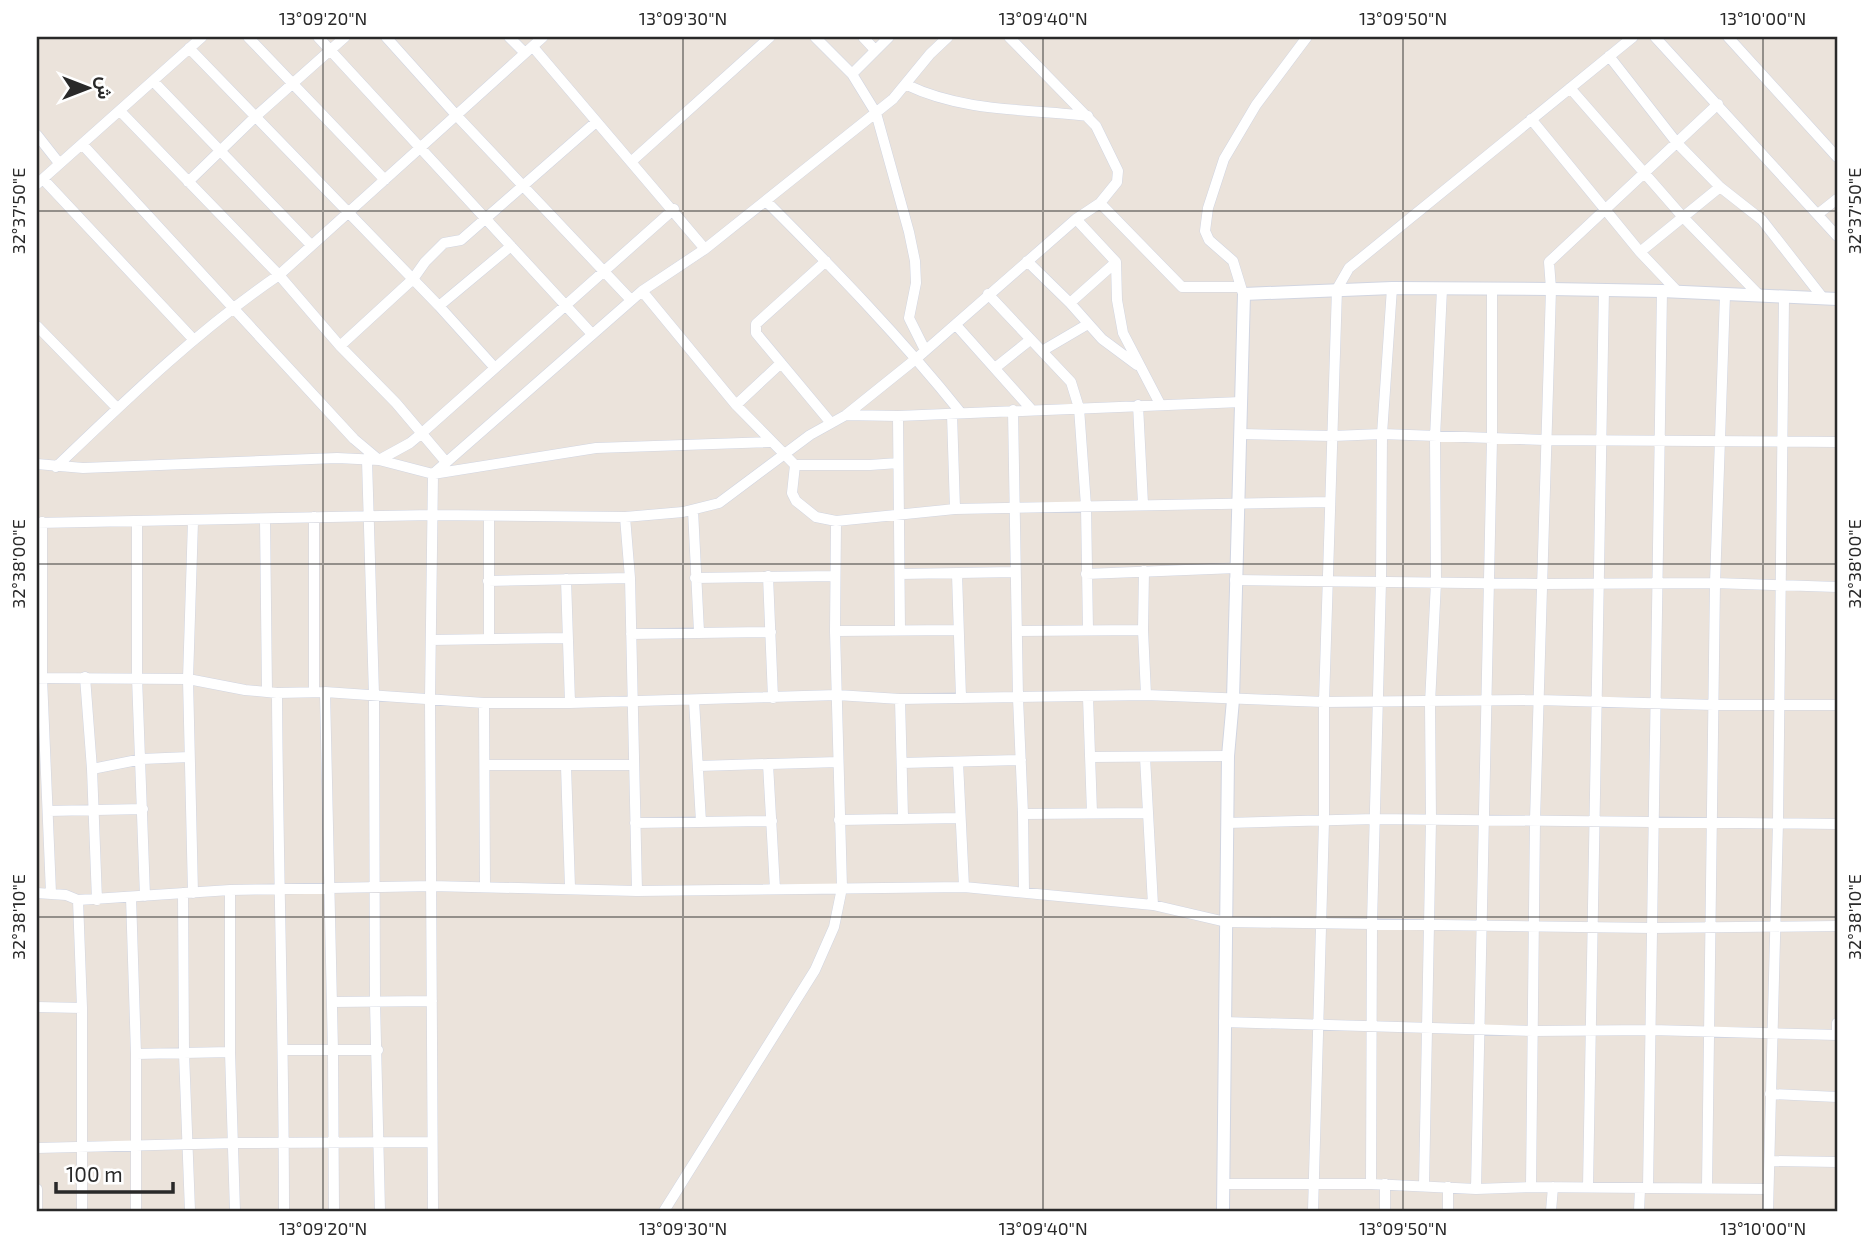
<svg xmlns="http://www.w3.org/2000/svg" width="1874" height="1248" font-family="'Exo 2',Vazirmatn,sans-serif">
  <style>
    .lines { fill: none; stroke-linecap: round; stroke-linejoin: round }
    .minor-casing { stroke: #d1d5e1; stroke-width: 11 }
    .tertiary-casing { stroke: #d1d5e1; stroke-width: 14 }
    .minor { stroke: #fff; stroke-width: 10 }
    .tertiary { stroke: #fff; stroke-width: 12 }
    .ticks { fill: none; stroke: #292929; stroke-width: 2; stroke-opacity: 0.45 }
    .neatline { fill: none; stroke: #292929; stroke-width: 2.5 }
    .ticks-label { font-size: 18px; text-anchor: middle; fill: #292929 }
  </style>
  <rect width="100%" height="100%" fill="#ebe3db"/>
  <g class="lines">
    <g class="minor-casing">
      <path id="minor" d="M 248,37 L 385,180
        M 318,37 L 592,334
        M 386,37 L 457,116 L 631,300
        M 509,37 L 525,53
        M 815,37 L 852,74 L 876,113 L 909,232 L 915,261 L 916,283 L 909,318 L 925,350
        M 863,37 L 875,50
        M 1655,37 L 1837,236
        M 1728,37 L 1837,157
        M 533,47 L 705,249
        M 189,48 L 439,306 L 495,368
        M 1609,56 L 1677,143 L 1720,187 L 1762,220 L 1823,298
        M 852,74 L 889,37
        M 153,81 L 311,245
        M 907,85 C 963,112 1027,109 1088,116
        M 1570,88 L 1682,216 L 1760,296
        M 121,112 L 279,275 L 340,346 L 396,403 L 446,462
        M 1531,119 L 1640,252 L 1678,292
        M 37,135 L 59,163
        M 82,144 L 354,439 L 379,460 L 433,474 L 596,448 L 770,442
        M 632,161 L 770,37
        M 43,179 L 194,340
        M 188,182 L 255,117 L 345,37
        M 37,184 L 202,37
        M 766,201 C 834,269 901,338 961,413
        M 1100,203 L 1182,287 L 1241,287 L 1242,291
        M 1818,214 L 1837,199
        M 1076,219 L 1116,262 L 1117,300 L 1123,333 L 1160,404
        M 1640,252 L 1720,187
        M 826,261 L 756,324 L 756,333 L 831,423
        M 1027,261 L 1070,303 L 1102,339 L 1137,365
        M 1241,287 L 1233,261 L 1209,240 L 1205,231 L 1208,208 L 1224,159 L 1256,105 L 1307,37
        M 642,291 L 736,405 L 795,465 L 792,493 L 796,501 L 816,517 L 836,521 L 955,509 L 1330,502
        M 988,294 L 1071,382 L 1079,408 L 1086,506 L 1088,630
        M 1070,303 L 1116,262
        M 439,306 L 511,246
        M 956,325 L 1031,409
        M 37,326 L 117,408
        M 340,346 L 413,279 L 425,262 L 444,243 L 461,240 L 596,122
        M 1042,351 L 1088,324
        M 995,368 L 1030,340
        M 736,405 L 781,363
        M 1138,405 L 1143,504
        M 1013,410 L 1018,698 L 1023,814 L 1024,892
        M 952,414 L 955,509
        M 846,415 L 898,416 L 1241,402
        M 898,416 L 900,630
        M 1241,434 L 1333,436 L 1382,434 L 1545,440 L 1837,442
        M 367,460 L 374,695 L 375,1002 L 380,1211
        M 37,464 L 83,468 L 337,458 L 379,460 L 410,443 L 422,433 L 674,209
        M 795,465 L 870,465 L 898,463
        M 56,467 C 127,399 197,331 279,275 L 543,37
        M 693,510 L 699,632
        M 489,516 L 489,639
        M 314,517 L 314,692
        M 625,517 L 630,578 L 637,891
        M 265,519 L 267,692
        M 137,521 L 137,677 L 145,896
        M 42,522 L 42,678 L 51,893
        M 37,523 L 432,515 L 625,517 L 683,512 L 719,503 L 810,435 L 846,415 L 917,358 L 1076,219 L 1100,203 L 1117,182 L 1118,171 L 1096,126 L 1009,37
        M 1144,571 L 1143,630 L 1146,695
        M 900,574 L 1015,572
        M 957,574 L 961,698
        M 1086,574 L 1236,568
        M 768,576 L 773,698
        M 695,578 L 835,576
        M 566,579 L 570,703
        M 1235,580 L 1541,584 L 1715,583 L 1837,587
        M 488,581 L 630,578
        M 835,631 L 958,630
        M 1017,631 L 1143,630
        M 631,634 L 771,632
        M 431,640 L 567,638
        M 85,677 L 92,769 L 97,900
        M 37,678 L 188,679 L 245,690 L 277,693 L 325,692 L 484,703 L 570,703 L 837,695 L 900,699 L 1146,695 L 1324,702 L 1539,700 L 1714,705 L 1837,705
        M 325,692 L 333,1051 L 334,1211
        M 277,693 C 278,866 284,1038 284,1211
        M 1088,697 L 1092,813
        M 900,699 L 903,818
        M 694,700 L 701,822
        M 484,703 L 485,886
        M 1090,757 L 1228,756
        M 1145,757 L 1153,905
        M 958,762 L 964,887
        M 902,763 L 1021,760
        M 768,764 L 775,889
        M 485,765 L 633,765
        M 566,766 L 570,888
        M 698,766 L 838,762
        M 92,769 L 142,759 L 189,757
        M 48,811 L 143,809
        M 1023,814 L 1148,813
        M 839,820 L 960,818
        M 635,823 L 772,821
        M 1227,823 L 1375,819 L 1837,824
        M 230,890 L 230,1052 L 235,1211
        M 37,893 L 66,895 L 78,900 L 230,890 L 432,886 L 637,891 L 964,887 L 1153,905 L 1226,922 L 1653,928 L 1837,926
        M 183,893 L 184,1053 L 190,1211
        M 193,893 L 188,679 L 193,521
        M 131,897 L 136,1054 L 136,1211
        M 78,900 L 82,1008 L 82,1211
        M 332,1002 L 432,1001
        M 37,1007 L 82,1008
        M 1224,1022 L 1533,1031 L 1652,1030 L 1837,1035
        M 1837,1035 L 1837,1023
        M 284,1050 L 378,1050
        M 136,1054 L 230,1052
        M 1770,1094 L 1837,1097
        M 37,1148 L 234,1143 L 432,1142
        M 1770,1161 L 1837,1162
        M 1223,1184 L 1371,1184 L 1476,1189 L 1531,1187 L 1768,1189
        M 1371,1184 L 1372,923 L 1381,581 L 1382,434 L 1392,288
        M 1424,1186 L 1431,820 L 1430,703 L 1436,582 L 1435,437 L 1442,289
        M 1448,1187 L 1448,1211
        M 1531,1187 L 1535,820 L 1551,289 L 1549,262 L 1718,104
        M 1588,1187 L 1604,289
        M 1707,1187 L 1715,583 L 1725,295
        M 1648,1188 L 1662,291
        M 37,1189 L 37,1211
        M 1476,1189 L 1492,439 L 1492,288
        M 433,1211 L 430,699 L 433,474 L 642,291 L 705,249 L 893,99 L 930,54 L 948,37
        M 664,1211 L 815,970 L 834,927 L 842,888 L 835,631 L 836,521
        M 1313,1211 L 1324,821 L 1324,702 L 1337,289 L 1349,268 L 1633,37
        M 1385,1211 L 1385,1184
        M 1551,1211 L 1553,1187
        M 1639,1211 L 1640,1189
        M 1768,1211 L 1778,822 L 1784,298"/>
    </g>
    <g class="tertiary-casing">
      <path id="tertiary" d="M 1223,1211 L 1228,756 L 1233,700 L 1244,294 L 1392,288 L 1551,289 L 1662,291 L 1837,299"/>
    </g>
    <use href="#minor" class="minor"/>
    <use href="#tertiary" class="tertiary"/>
  </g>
  <path class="ticks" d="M 323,37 L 323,1211M 683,37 L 683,1211M 1043,37 L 1043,1211M 1403,37 L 1403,1211M 1763,37 L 1763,1211M 37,211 L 1837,211M 37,564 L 1837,564M 37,917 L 1837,917"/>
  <rect width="1874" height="1248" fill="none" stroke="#ffffff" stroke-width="77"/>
  <g transform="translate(88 88) rotate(90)" stroke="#ffffff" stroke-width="5" paint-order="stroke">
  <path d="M0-5L12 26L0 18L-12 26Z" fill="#292929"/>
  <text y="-10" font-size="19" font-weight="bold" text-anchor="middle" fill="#292929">ش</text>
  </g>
  <path d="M56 1182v10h117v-10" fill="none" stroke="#292929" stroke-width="3.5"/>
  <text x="66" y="1182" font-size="21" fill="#292929" stroke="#ffffff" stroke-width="5" paint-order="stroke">100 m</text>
  <rect x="38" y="38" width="1798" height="1172" class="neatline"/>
  <g class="ticks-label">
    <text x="323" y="25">13°09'20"N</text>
    <text x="683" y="25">13°09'30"N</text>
    <text x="1043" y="25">13°09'40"N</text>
    <text x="1403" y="25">13°09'50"N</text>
    <text x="1763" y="25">13°10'00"N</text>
    <text transform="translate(1855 211) rotate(-90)" y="6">32°37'50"E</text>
    <text transform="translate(19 211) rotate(-90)" y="6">32°37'50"E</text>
    <text transform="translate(1855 564) rotate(-90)" y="6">32°38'00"E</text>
    <text transform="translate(19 564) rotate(-90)" y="6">32°38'00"E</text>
    <text transform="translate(19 917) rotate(-90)" y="6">32°38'10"E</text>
    <text transform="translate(1855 917) rotate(-90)" y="6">32°38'10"E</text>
    <text x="323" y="1235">13°09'20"N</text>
    <text x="683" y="1235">13°09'30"N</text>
    <text x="1043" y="1235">13°09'40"N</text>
    <text x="1403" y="1235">13°09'50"N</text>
    <text x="1763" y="1235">13°10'00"N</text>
  </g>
</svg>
